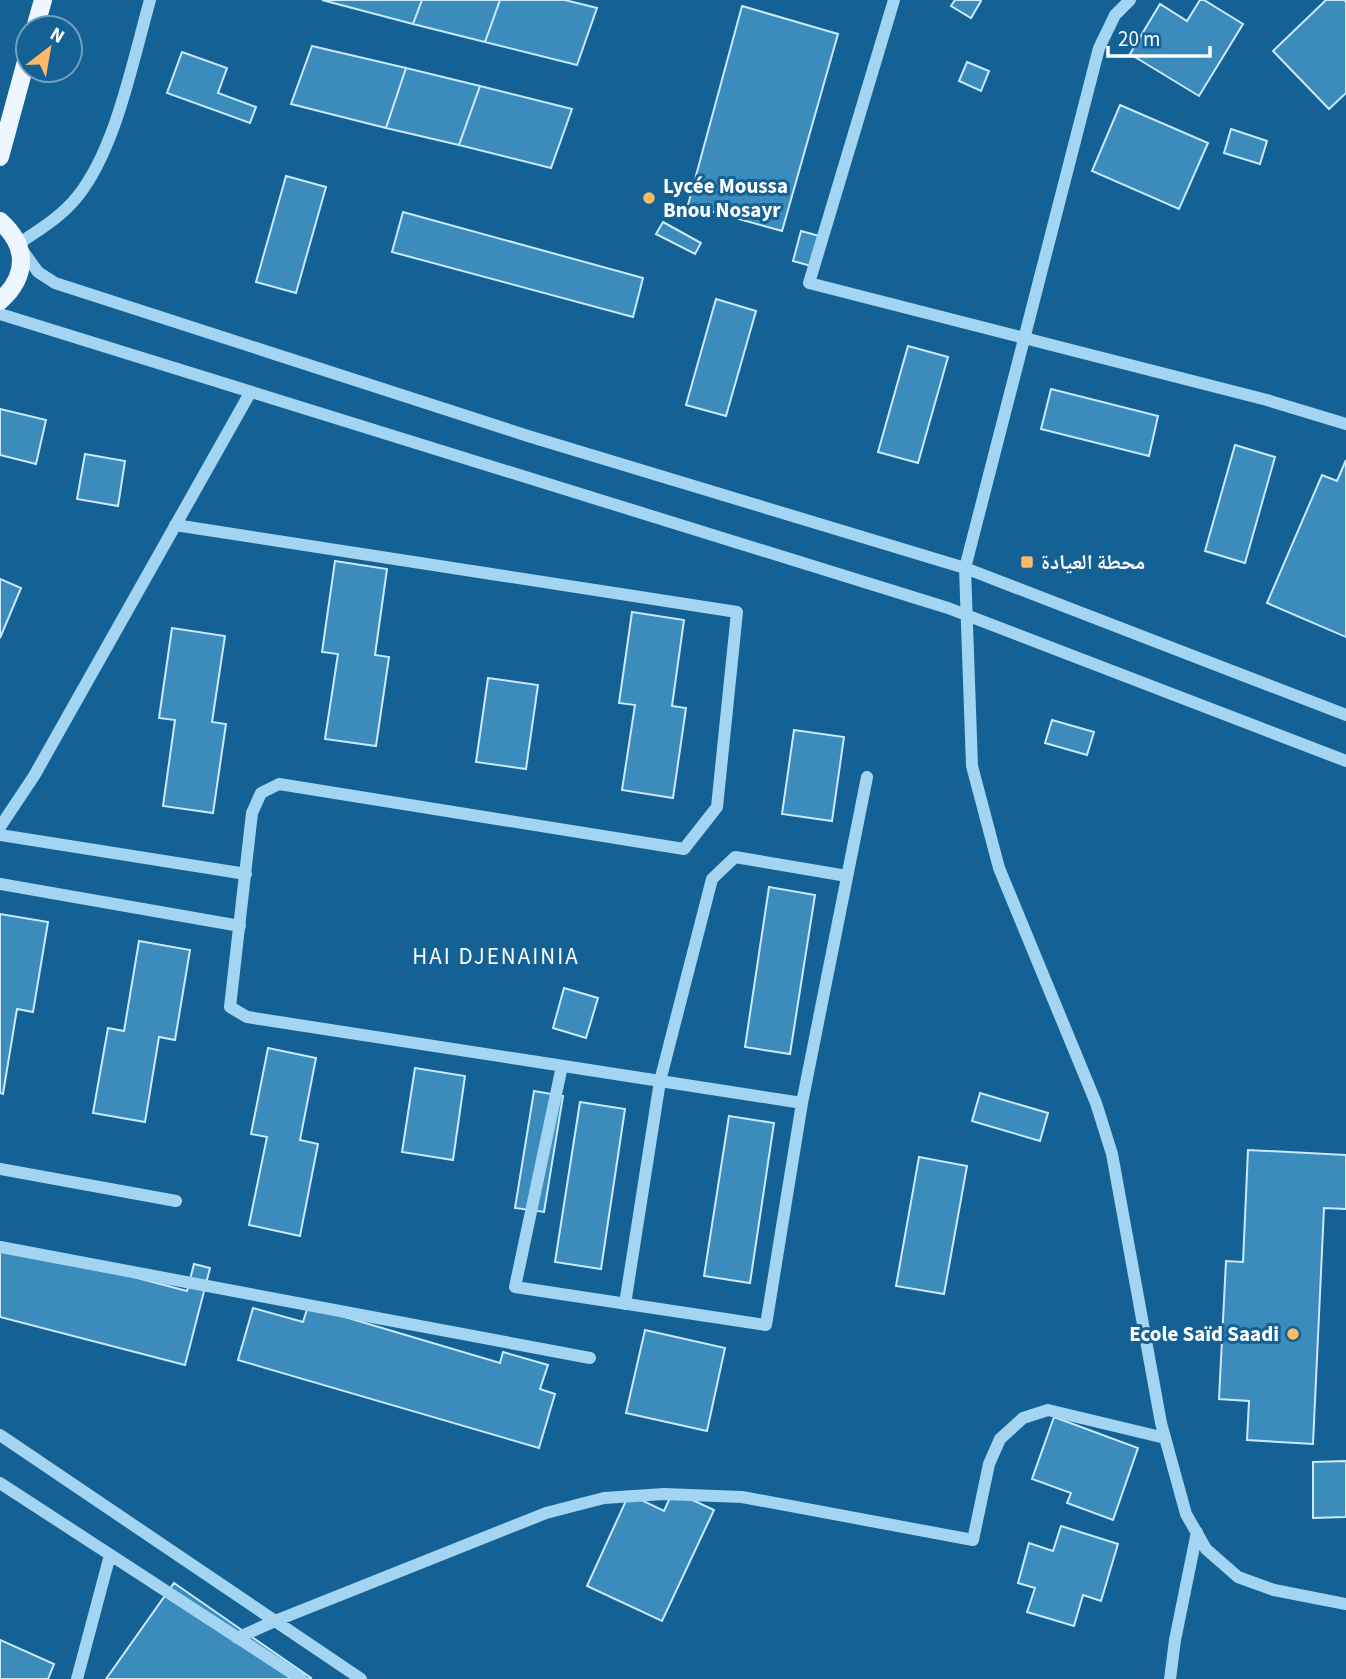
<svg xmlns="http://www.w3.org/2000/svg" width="1346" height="1679" font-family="'Source Sans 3','Noto Naskh Arabic',sans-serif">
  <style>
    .building { fill: #3c8bbd; stroke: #caeafd; stroke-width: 2 }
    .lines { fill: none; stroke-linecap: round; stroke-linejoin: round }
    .minor { stroke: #a3d4f2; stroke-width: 12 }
    .major { stroke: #eef7ff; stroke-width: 18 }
    .poi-dot { fill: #ffb964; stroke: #136195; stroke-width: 2.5 }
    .labels { text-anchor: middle; stroke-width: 6; stroke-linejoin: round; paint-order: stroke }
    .poi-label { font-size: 21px; font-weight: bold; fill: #fff; stroke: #136195; text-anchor: start }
    .neighbourhood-label { font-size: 23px; letter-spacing: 2px; fill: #fff; stroke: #136195 }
  </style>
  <rect width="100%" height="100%" fill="#136195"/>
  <path class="building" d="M 322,0 L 422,0 L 413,24 Z
    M 422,0 L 500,0 L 485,42 L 413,24 Z
    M 500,0 L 565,0 L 597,8 L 577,65 L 485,42 Z
    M 955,0 L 979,0 L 981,1 L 971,18 L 951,6 Z
    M 1200,0 L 1204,0 L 1243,24 L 1199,96 L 1130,54 L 1160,4 L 1187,21 Z
    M 1326,0 L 1344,0 L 1346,2 L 1346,93 L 1329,109 L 1273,51 Z
    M 742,6 L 838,34 L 782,231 L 688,205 Z
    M 312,46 L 406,68 L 386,128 L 291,104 Z
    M 182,52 L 227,68 L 218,93 L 256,107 L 250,123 L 167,93 Z
    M 967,62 L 989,71 L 981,91 L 959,81 Z
    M 406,68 L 480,86 L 459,145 L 386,128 Z
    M 480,86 L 572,109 L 551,168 L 459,145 Z
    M 1120,105 L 1208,143 L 1179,209 L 1092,171 Z
    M 1231,129 L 1267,141 L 1260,164 L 1224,153 Z
    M 286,176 L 326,187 L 296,293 L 256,282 Z
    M 403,212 L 643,278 L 633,317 L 392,252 Z
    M 663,222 L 701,243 L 695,254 L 656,234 Z
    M 801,231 L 823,237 L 815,267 L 793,261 Z
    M 716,299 L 756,311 L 726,416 L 686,405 Z
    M 908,346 L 948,357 L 918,463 L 878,452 Z
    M 1051,389 L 1158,416 L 1149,456 L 1041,429 Z
    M 0,409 L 46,420 L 36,464 L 0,455 Z
    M 1235,445 L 1275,457 L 1245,563 L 1205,551 Z
    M 85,454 L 125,461 L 118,506 L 77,499 Z
    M 1346,460 L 1346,637 L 1267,603 L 1322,475 L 1337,481 Z
    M 335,561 L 387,569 L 375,655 L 389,657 L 376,746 L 325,739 L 338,654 L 322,652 Z
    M 0,579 L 21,588 L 0,638 Z
    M 632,612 L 684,620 L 672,706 L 686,708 L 673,798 L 622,790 L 635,705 L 619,703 Z
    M 172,628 L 225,636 L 212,722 L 226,724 L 213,813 L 163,806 L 175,720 L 159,718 Z
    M 488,678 L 538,685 L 526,769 L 476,762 Z
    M 1052,720 L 1094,732 L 1087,755 L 1045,743 Z
    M 794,730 L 844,737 L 832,821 L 782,814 Z
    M 769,887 L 815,895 L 790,1054 L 745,1047 Z
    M 0,914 L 48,922 L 33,1012 L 17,1009 L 3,1094 L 0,1093 Z
    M 139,941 L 190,950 L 175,1040 L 159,1037 L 145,1122 L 93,1113 L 108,1028 L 124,1031 Z
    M 564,988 L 598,998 L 586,1038 L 553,1028 Z
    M 268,1048 L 316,1058 L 300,1140 L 318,1144 L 300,1236 L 249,1225 L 267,1137 L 251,1134 Z
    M 415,1068 L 465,1076 L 453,1160 L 402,1152 Z
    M 534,1091 L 563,1096 L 544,1212 L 515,1208 Z
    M 980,1093 L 1048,1113 L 1040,1141 L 972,1121 Z
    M 580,1102 L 625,1109 L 601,1269 L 555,1262 Z
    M 729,1116 L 774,1123 L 750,1283 L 704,1276 Z
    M 1248,1150 L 1346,1155 L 1346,1209 L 1324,1208 L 1313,1444 L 1247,1440 L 1249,1401 L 1219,1399 L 1226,1261 L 1243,1262 Z
    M 919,1157 L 967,1166 L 944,1294 L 896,1286 Z
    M 0,1242 L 187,1291 L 194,1264 L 210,1268 L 185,1365 L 0,1317 Z
    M 308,1306 L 500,1363 L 503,1352 L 548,1365 L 540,1389 L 555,1394 L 539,1448 L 238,1360 L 253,1308 L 303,1322 Z
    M 645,1330 L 725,1348 L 707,1431 L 626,1413 Z
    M 1054,1417 L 1138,1448 L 1113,1520 L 1067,1503 L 1071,1493 L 1032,1479 Z
    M 1346,1461 L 1346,1517 L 1313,1518 L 1313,1462 Z
    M 673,1491 L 714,1510 L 662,1621 L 587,1586 L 629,1494 L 664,1511 Z
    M 1061,1526 L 1118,1544 L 1101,1601 L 1083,1595 L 1074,1626 L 1027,1612 L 1035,1588 L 1018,1583 L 1029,1543 L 1053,1551 Z
    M 174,1583 L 311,1678 L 310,1679 L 106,1679 Z
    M 0,1640 L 54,1664 L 48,1679 L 0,1679 Z"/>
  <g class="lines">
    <path class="minor" d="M 894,0 L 809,283 L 1267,400 L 1346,424
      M 1130,0 L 1115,15 L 1099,48 L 965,568 L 972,766 L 999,868 L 1096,1103 L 1112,1154 L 1161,1423 L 1186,1514 L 1206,1549 L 1238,1577 L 1274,1590 L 1346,1604
      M 18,244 C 39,230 61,217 77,197 C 116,149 133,60 150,0
      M 22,250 L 38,272 L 55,283 L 528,436 L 965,568 L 1346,715
      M 0,314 L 948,608 L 1346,761
      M 175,525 L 737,612 L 717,807 L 684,849 L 279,784 L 261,793 L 252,813 L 230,1007 L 247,1017 L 802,1103
      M 0,827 L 34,776 L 250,393
      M 0,835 L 246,874
      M 0,884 L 240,926
      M 562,1066 L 515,1287 L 766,1325 L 802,1103 L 867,777
      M 0,1169 L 176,1201
      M 0,1247 L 590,1358
      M 625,1304 L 660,1081 L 712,879 L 735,857 L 847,876
      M 0,1435 L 361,1679
      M 0,1483 L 301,1679
      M 237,1638 L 275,1621 L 546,1513 L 604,1498 L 664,1494 L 742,1497 L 973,1540 L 989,1464 L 1000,1439 L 1023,1418 L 1048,1410 L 1165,1438
      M 77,1679 L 110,1555
      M 1170,1679 L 1175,1640 L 1197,1532"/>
    <path class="major" d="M 35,28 L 43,0
      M 0,157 L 28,54
      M 0,221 C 28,246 28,276 0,301"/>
  </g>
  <g class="poi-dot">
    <circle cx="649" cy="198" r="7"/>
    <rect x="1020" y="555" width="14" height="14" rx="3.5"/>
    <circle cx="1293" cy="1334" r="7"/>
  </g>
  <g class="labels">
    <g class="poi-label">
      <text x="663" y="193">Lycée Moussa<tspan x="663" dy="24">Bnou Nosayr</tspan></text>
      <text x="1041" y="569">محطة العيادة</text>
      <text x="1279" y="1341" text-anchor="end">Ecole Saïd Saadi</text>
    </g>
    <g class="neighbourhood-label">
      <text x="496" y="964">HAI DJENAINIA</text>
    </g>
  </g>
  <g transform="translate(49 49) rotate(31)"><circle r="33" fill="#136195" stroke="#71a0bf" stroke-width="2"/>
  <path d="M0-5L12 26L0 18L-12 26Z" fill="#ffb964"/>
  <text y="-10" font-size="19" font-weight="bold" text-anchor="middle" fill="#ffffff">N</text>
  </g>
  <path d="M1108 46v10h102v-10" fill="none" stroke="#ffffff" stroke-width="3.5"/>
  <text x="1118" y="46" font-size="21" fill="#ffffff" stroke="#136195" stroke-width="5" paint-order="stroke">20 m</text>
</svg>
